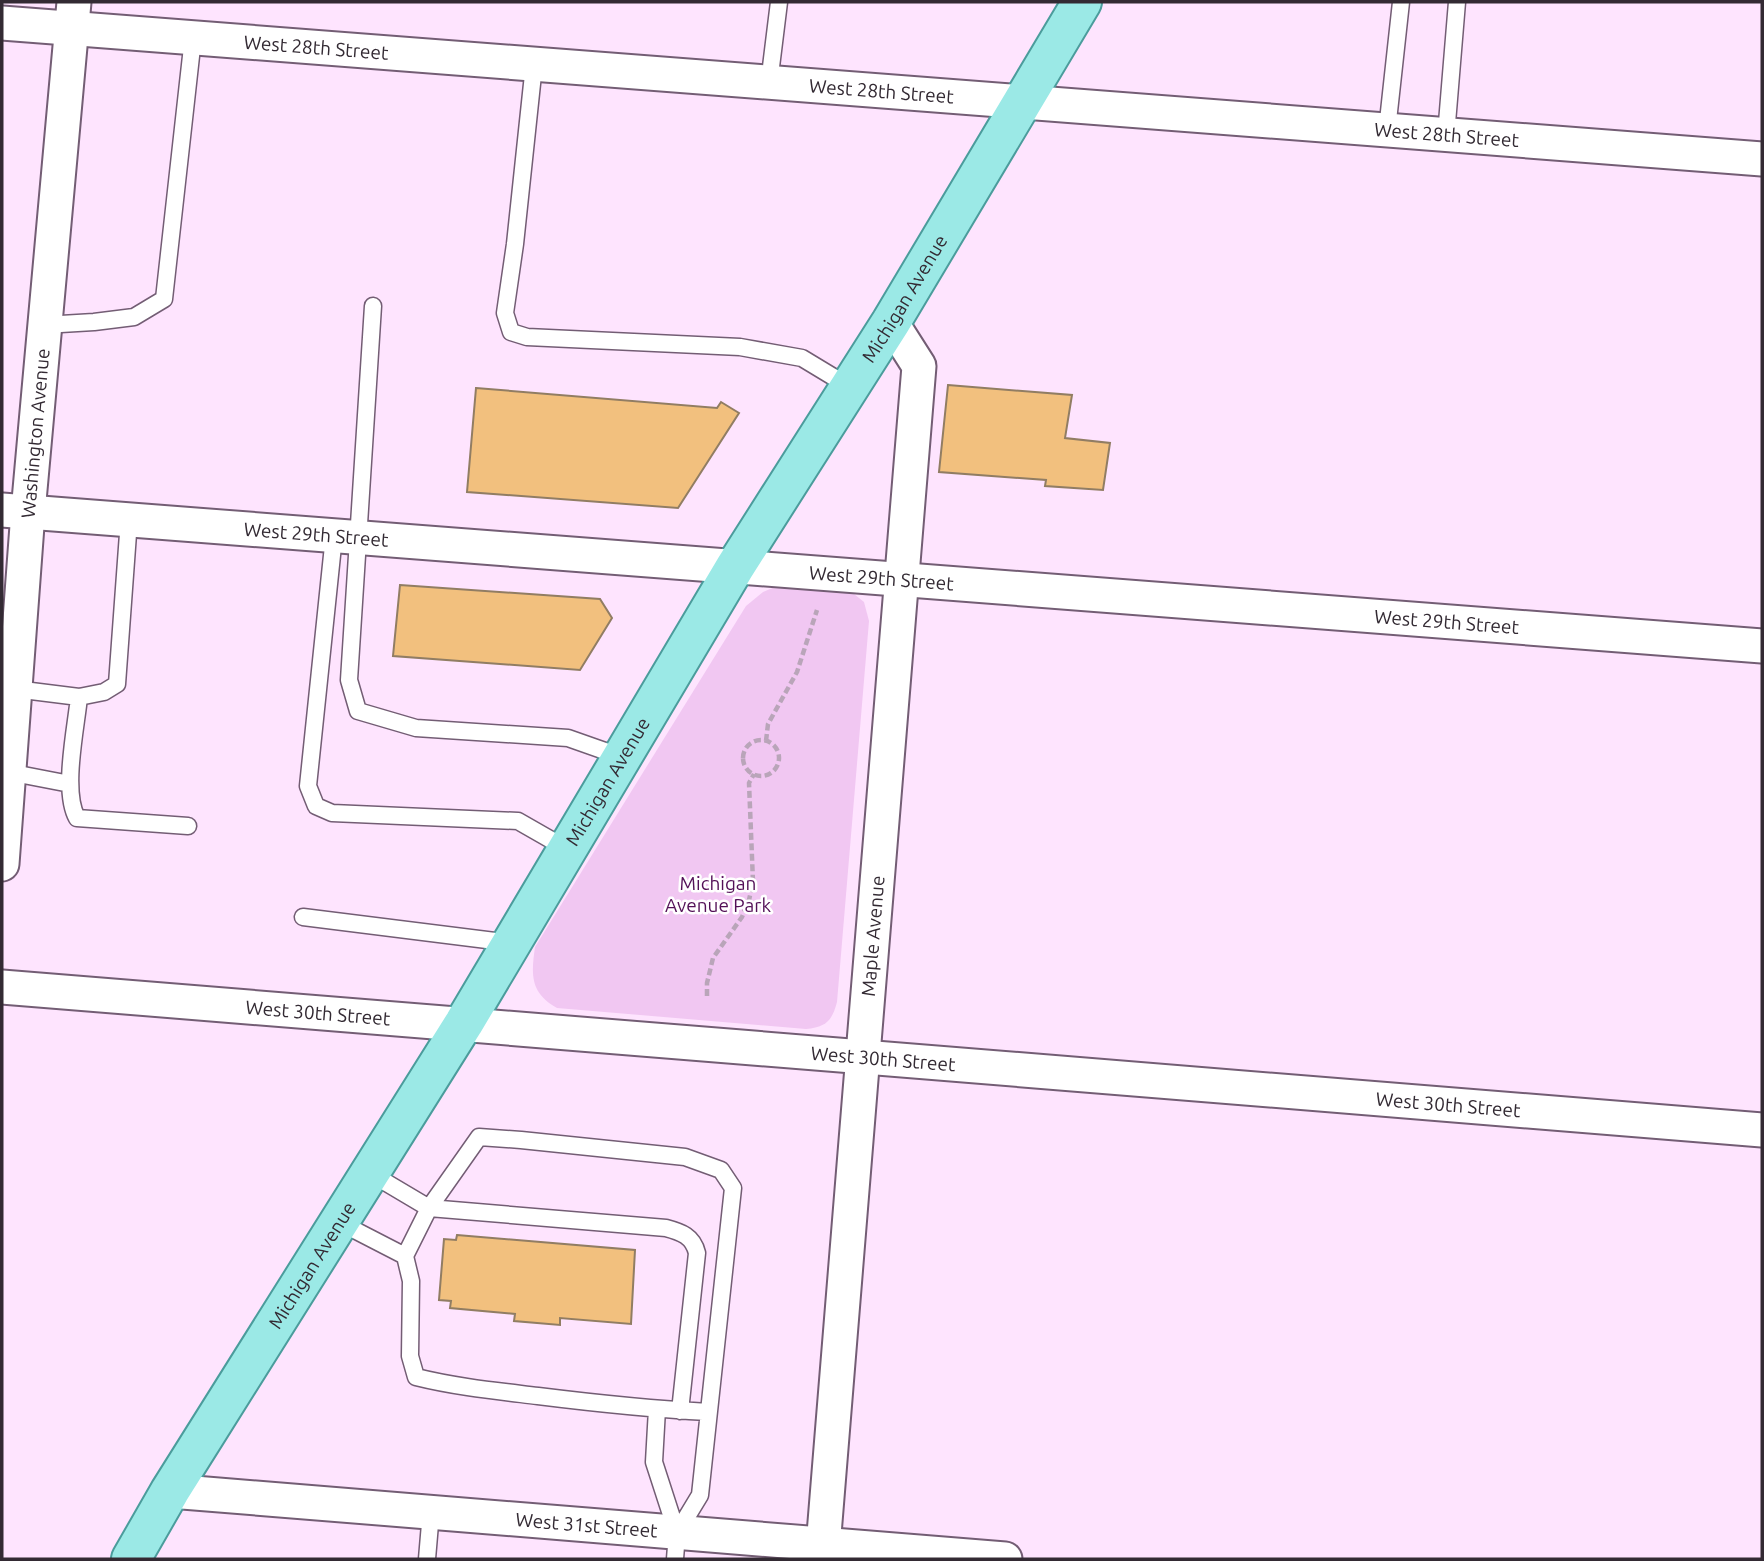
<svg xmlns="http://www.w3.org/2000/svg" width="1764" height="1561" font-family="Ubuntu,sans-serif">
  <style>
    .green { fill: #f1c7f2 }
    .building { fill: #f2c07e; stroke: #917d63; stroke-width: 2 }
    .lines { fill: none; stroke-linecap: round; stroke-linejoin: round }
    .lane-casing { stroke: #735d74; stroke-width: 19 }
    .street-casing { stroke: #735d74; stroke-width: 37 }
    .primary-casing { stroke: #4b9c9c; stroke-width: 42 }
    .path { stroke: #b9a5b9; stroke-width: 4.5; stroke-dasharray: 7 3.5; stroke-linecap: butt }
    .lane { stroke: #fff; stroke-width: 16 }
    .street { stroke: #fff; stroke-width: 33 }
    .primary { stroke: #9be9e6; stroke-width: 38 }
    .labels { text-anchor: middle; stroke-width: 5; stroke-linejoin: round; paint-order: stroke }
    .street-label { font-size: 19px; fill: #332a33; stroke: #fff }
    .park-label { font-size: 19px; fill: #531057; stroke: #fff }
  </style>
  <rect width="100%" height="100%" fill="#fee4fe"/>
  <path class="green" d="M 782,584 L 849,590 L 864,602 L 869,621 L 837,1002 C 832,1021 826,1027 806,1029 L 557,1008 C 530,993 531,975 535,947 L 746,606 L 763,592 Z"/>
  <path class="building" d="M 948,385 L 1072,395 L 1065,438 L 1110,443 L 1103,490 L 1045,486 L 1046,480 L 939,472 Z
    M 476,388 L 717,408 L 721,402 L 739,413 L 678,508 L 467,492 Z
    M 400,585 L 600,599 L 612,618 L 580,670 L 393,656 Z
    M 457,1235 L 635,1250 L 631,1324 L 560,1318 L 560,1325 L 514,1321 L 515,1314 L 450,1308 L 451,1301 L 439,1300 L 444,1239 L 456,1240 Z"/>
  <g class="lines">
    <g class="lane-casing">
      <path id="lane" d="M 534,65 L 515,244 L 505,313 L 511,332 L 527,337 L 740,347 L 802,358 L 850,387
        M 769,83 L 779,2
        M 1387,130 L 1401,2
        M 1446,135 L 1457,2
        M 373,306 L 349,680 L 358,711 L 416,728 L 568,738 L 622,757
        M 44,325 L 94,322 L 134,317 L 164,299 L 193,38
        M 129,520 L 117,684 L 104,692 L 79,697 C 76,728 62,791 77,818 L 188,826
        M 334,536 L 308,786 L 316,806 L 332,813 L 518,821 L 567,849
        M 15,689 L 79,697
        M 8,772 L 70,784
        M 303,917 L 511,943
        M 370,1173 L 429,1208 L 479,1137 L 521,1140 L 685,1157 L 721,1170 L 733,1188 L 700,1495 L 677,1533
        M 339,1222 L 405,1256
        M 657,1409 L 654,1462 L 677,1533 L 675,1559
        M 680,1411 L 697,1253 C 693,1236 681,1232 666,1228 L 429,1208 L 405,1256 L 411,1281 L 410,1356 L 416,1377 C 456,1387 497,1391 538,1396 C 594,1403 651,1409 708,1412
        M 427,1559 L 431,1512"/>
    </g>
    <g class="street-casing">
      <g id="street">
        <path id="s1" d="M 2,23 L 1762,159"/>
        <path id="s2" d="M 2,510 L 1762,646"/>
        <path id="s3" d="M 2,864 L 28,512 L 74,2"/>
        <path id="s4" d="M 2,987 L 1762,1130"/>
        <path id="s5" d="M 170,1491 L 1005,1559"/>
        <path id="s6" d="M 822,1559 L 919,366 L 891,322"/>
      </g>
    </g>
    <g class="primary-casing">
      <g id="primary">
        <path id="s7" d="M 131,1559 L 170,1491 L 464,1023 L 735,567 L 891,322 L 1082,2"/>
      </g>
    </g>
    <path class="path" d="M743 758a18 18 0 1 1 36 0a18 18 0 1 1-36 0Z
      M 766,741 L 768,724 L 797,672 L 817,610
      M 707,996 L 707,983 L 713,958 L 742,917 L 749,900 L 753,882 L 749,783 L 754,774"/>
    <use href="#lane" class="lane"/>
    <use href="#street" class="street"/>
    <use href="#primary" class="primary"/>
  </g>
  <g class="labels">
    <g class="street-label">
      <text dy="7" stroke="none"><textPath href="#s1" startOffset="315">West 28th Street</textPath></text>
      <text dy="7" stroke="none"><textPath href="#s1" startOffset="882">West 28th Street</textPath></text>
      <text dy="7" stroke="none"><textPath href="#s1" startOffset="1449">West 28th Street</textPath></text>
      <text dy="7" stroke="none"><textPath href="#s7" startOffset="1479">Michigan Avenue</textPath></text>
      <text dy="7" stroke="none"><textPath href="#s3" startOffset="432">Washington Avenue</textPath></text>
      <text dy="7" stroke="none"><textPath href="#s2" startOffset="315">West 29th Street</textPath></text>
      <text dy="7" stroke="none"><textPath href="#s2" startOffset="882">West 29th Street</textPath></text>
      <text dy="7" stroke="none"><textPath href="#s2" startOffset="1449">West 29th Street</textPath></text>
      <text dy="7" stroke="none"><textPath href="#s7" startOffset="912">Michigan Avenue</textPath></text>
      <text dy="7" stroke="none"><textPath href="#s6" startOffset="625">Maple Avenue</textPath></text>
      <text dy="7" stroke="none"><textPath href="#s4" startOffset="317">West 30th Street</textPath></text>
      <text dy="7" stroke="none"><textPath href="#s4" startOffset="884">West 30th Street</textPath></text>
      <text dy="7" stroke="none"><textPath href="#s4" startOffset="1451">West 30th Street</textPath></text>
      <text dy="7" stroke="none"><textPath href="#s7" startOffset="345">Michigan Avenue</textPath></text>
      <text dy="7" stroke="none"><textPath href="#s5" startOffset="418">West 31st Street</textPath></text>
    </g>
    <g class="park-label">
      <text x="718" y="890">Michigan<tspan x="718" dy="22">Avenue Park</tspan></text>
    </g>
  </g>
  <rect width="1764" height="1561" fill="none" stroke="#332a33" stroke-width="7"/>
</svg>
